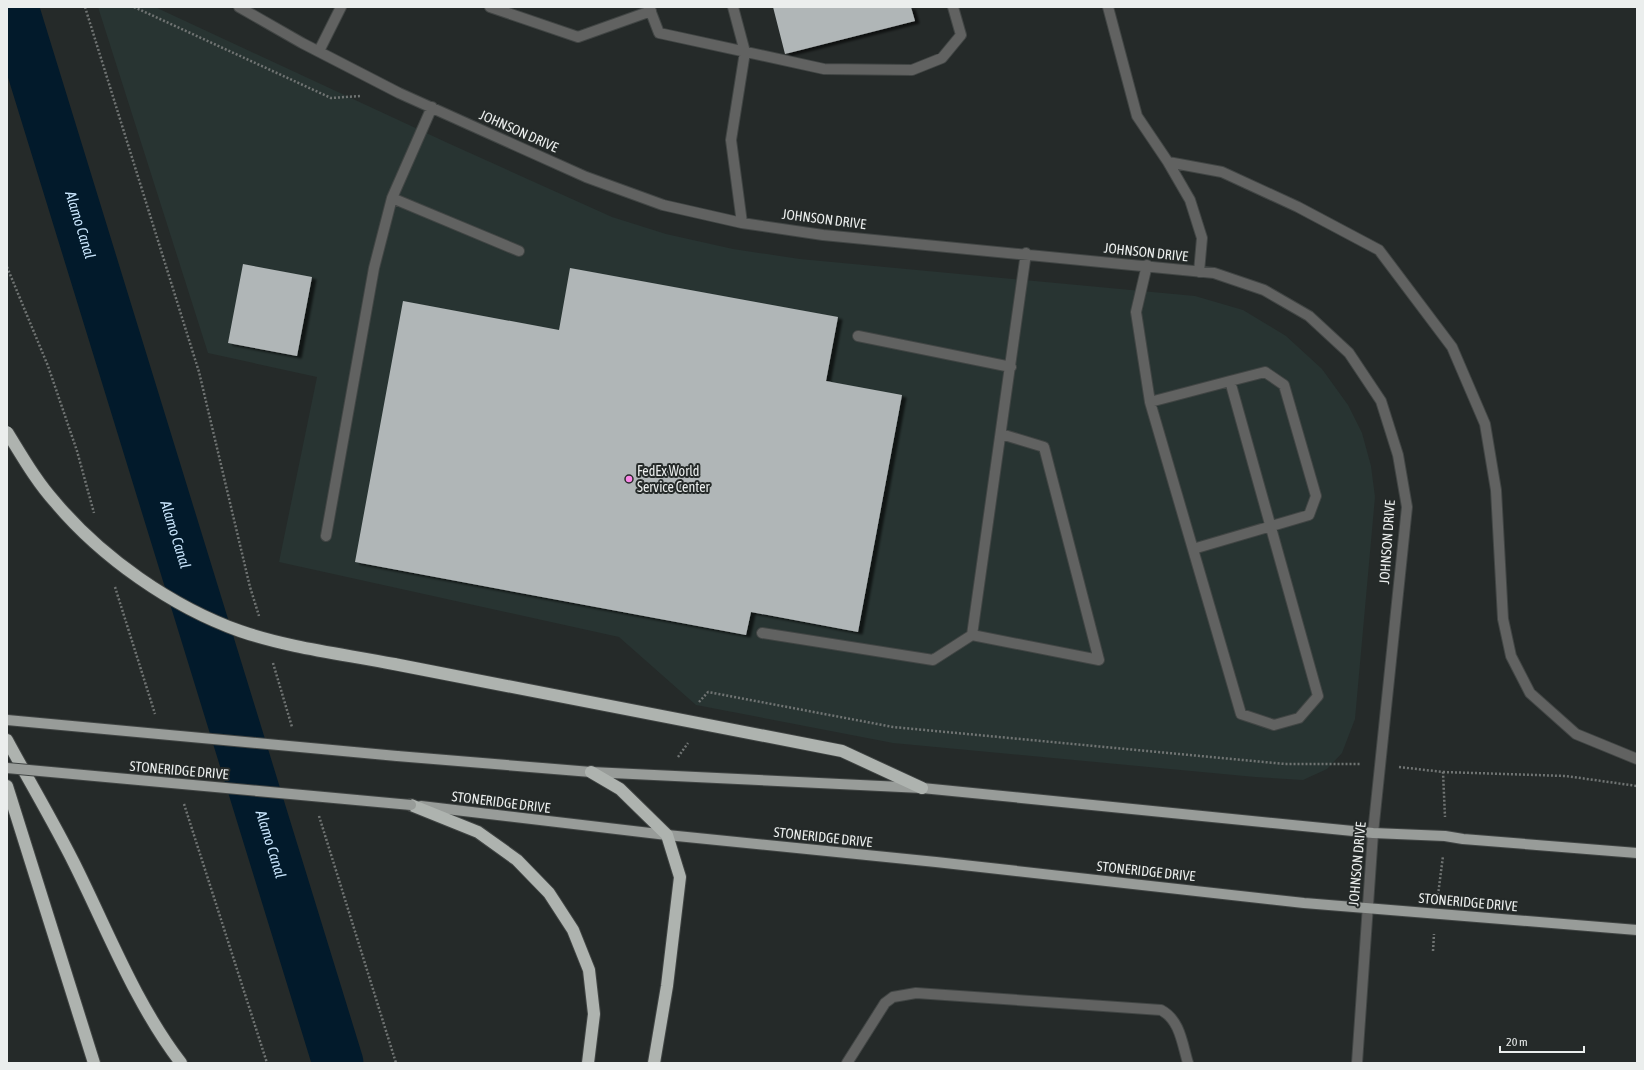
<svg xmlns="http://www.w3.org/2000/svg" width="1644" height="1070" font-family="'Asap Condensed',sans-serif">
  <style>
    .built { fill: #283432 }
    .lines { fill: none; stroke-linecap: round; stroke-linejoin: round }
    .river { stroke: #021a2b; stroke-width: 51 }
    .building { fill: #b0b6b7; filter: url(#shadow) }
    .minor-casing { stroke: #414544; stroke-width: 12 }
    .major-casing { stroke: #414544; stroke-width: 12 }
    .highway-casing { stroke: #414544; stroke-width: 14 }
    .path { stroke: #707473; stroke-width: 2.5; stroke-dasharray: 2 2; stroke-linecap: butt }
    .minor { stroke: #616261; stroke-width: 10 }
    .major { stroke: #989c99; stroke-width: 10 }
    .highway { stroke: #aeb3af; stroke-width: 12 }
    .major-bridge-casing { stroke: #414544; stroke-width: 12; stroke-linecap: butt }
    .highway-bridge-casing { stroke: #414544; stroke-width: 14; stroke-linecap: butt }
    .major-bridge { stroke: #989c99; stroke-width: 10 }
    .highway-bridge { stroke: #aeb3af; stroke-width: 12 }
    .poi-dot { fill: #fa87e7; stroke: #252a29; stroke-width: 1.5 }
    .labels { text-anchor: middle; stroke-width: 4; stroke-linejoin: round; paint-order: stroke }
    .street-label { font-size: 14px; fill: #ebeeed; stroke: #252a29 }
    .poi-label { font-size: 14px; fill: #ebeeed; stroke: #252a29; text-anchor: start }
    .water-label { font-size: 15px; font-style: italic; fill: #c9e5fc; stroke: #252a29 }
  </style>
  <defs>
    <filter id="shadow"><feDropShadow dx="4.5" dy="2.5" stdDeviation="1" flood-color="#0009"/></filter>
  </defs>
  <rect width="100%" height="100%" fill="#252a29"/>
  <path class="built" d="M 98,7 L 155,7 L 450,144 L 612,217 L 666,234 L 733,249 L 800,259 L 1195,296 L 1243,310 L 1286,336 L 1322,369 L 1348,405 L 1362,433 L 1371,466 L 1375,497 L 1355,719 L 1342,753 L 1327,769 L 1303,780 L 1255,777 L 893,743 L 696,705 L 619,637 L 279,562 L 317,377 L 208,353 Z"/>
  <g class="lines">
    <path class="river" id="s1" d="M 13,7 L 338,1063"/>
  </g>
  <path class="building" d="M 773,7 L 911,7 L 915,21 L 785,54 Z
    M 243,264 L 312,277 L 297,356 L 228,343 Z
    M 570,268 L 838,317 L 826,381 L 902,395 L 858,632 L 751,612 L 746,635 L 355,562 L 403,301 L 559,330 Z"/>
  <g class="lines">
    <g class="minor-casing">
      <path id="minor" d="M 239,7 L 302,43 L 399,93 L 586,177 L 663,205 L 742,223 L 823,235 L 1214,273 L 1264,290 L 1309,316 L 1349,353 L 1381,401 L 1398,455 L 1407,507 L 1373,833 L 1357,1063
        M 490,7 L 578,37 L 651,11
        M 649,7 L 659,33 L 824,69 L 912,70 L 942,58 L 961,35 L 953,7
        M 733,7 L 745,52 L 731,140 L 742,223
        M 1108,7 L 1137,116 L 1168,162 L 1222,172 L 1298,207 L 1379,250 L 1452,347 L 1485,424 L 1496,490 L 1503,619 L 1511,656 L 1530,693 L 1576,734 L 1637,759
        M 319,51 L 341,7
        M 432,107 L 392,198 L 519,251
        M 1168,162 L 1190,200 L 1202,238 L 1199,272
        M 1147,265 L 1136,312 L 1150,402 L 1241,714 L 1274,725 L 1299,718 L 1318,696 L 1230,381 L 1150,402
        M 858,336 L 1011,367
        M 1001,434 L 1044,447 L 1099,660 L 972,635 L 1026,253
        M 326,536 L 374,268 L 392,198
        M 1193,549 L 1309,515 L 1316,496 L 1284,385 L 1265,372 L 1230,381
        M 762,633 L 933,660 L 972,635
        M 847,1063 L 885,1003 L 893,997 L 916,993 L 1161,1010 C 1180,1020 1182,1043 1188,1063"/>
    </g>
    <g class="major-casing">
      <path id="major" d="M 397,756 L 591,772 L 922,788 L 1373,833 L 1445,836 L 1463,839 L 1637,853
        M 421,806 L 667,835 L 936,862 L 1304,903 L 1637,930"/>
    </g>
    <g class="highway-casing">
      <path id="highway" d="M 394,664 L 842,751 L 922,788
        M 7,740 C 29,781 53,821 74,863 C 108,931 135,1003 181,1063
        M 591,772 L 620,789 L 667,835 L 680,877 L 667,986 L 654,1063
        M 7,786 L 94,1063
        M 411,805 L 478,832 L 517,860 L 549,893 L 573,930 L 589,970 L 594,1014 L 588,1063"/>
    </g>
    <path class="path" d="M 85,7 L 199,372 L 250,587 L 259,616
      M 134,7 L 331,98 L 360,96
      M 7,267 L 48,366 L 77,451 L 94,513
      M 115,587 L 155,714
      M 273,663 L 292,727
      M 699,702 L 708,692 L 893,727 L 1285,764 L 1360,764
      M 678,757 L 688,743
      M 1399,767 L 1443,772 L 1445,817
      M 1443,772 L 1566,776 L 1637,786
      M 184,804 L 267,1063
      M 319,816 L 396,1063
      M 1438,895 L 1443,856
      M 1433,951 L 1434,934"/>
    <use href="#minor" class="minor"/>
    <use href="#major" class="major"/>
    <use href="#highway" class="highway"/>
    <g class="major-bridge-casing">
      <path id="major-bridge" d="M 7,720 L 397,756
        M 7,768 L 411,805"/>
    </g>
    <g class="highway-bridge-casing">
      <path id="highway-bridge" d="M 7,432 C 22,456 36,481 55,502 C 101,557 172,607 240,631 C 289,648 343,654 394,664"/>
    </g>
    <use href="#major-bridge" class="major-bridge"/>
    <use href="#highway-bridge" class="highway-bridge"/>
  </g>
  <circle class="poi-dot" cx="629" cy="479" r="4"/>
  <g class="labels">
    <g class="street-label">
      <text transform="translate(519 131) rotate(24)" y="5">JOHNSON DRIVE</text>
      <text transform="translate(824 219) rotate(7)" y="5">JOHNSON DRIVE</text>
      <text transform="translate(1146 252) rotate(6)" y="5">JOHNSON DRIVE</text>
      <text transform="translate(1387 542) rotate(-86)" y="5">JOHNSON DRIVE</text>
      <text transform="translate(179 770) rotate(5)" y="5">STONERIDGE DRIVE</text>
      <text transform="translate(501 802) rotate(7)" y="5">STONERIDGE DRIVE</text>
      <text transform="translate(823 837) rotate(6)" y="5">STONERIDGE DRIVE</text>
      <text transform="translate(1357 864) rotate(-85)" y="5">JOHNSON DRIVE</text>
      <text transform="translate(1146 871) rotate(6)" y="5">STONERIDGE DRIVE</text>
      <text transform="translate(1468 902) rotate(5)" y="5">STONERIDGE DRIVE</text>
    </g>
    <g class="poi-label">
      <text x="637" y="476">FedEx World<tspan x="637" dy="16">Service Center</tspan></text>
    </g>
    <g class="water-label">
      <text dy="5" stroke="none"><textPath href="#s1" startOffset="228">Alamo Canal</textPath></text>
      <text dy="5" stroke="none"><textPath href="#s1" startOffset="552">Alamo Canal</textPath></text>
      <text dy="5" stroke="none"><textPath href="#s1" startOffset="876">Alamo Canal</textPath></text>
    </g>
  </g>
  <rect width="1644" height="1070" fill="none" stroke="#ebeeed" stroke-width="16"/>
  <path d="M1500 1046v6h84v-6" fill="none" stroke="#ebeeed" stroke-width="2"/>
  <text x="1506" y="1046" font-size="12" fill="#ebeeed" stroke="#252a29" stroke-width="3" paint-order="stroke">20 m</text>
</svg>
